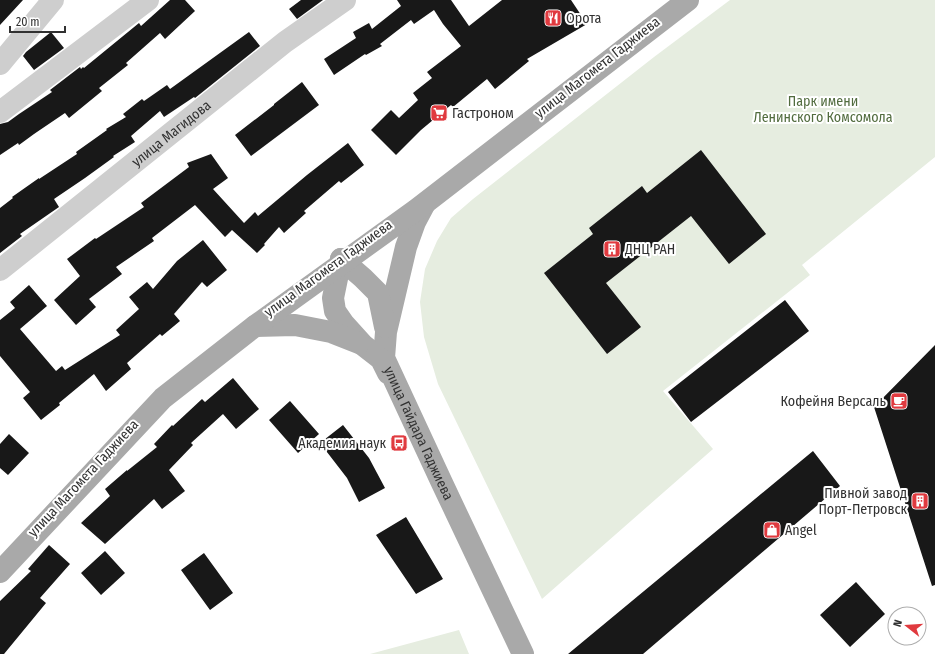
<svg xmlns="http://www.w3.org/2000/svg" width="935" height="654" font-family="'Fira Sans Condensed',sans-serif">
  <style>
    .green { fill: #e6ede0 }
    .building { fill: #181818 }
    .lines { fill: none; stroke-linecap: round; stroke-linejoin: round }
    .minor { stroke: #cecece; stroke-width: 22 }
    .major { stroke: #a9a9a9; stroke-width: 22 }
    .labels { text-anchor: middle; stroke-width: 4; stroke-linejoin: round; paint-order: stroke }
    .poi-label { font-size: 14px; fill: #313131; stroke: #fff; text-anchor: start }
    .street-label { font-size: 14px; fill: #313131; stroke: #fff }
    .park-label { font-size: 14px; fill: #526c3f; stroke: #fff }
  </style>
  <rect width="100%" height="100%" fill="#fff"/>
  <path class="green" d="M 730,0 L 935,0 L 935,157 L 802,265 L 810,275 L 663,391 L 713,449 L 542,599 L 438,384 L 424,337 L 420,302 L 425,269 L 437,241 L 451,218 L 473,199 L 654,57 Z
    M 459,630 L 469,654 L 370,654 Z"/>
  <path class="building" d="M 0,0 L 23,0 L 0,25 Z
    M 170,0 L 185,0 L 195,11 L 165,39 L 160,33 L 126,63 L 128,65 L 99,88 L 102,91 L 69,118 L 65,113 L 34,134 L 19,145 L 18,143 L 0,155 L 0,124 L 8,122 L 19,114 L 52,92 L 50,90 L 80,67 L 81,69 L 83,67 L 84,68 L 139,23 L 141,26 Z
    M 301,0 L 323,0 L 297,19 L 289,9 Z
    M 397,0 L 451,0 L 469,26 L 502,0 L 571,0 L 587,24 L 527,59 L 529,61 L 495,89 L 487,79 L 453,107 L 451,105 L 421,130 L 396,155 L 371,130 L 391,110 L 399,118 L 418,100 L 413,93 L 432,78 L 427,72 L 461,46 L 443,24 L 434,10 L 414,24 L 411,20 L 380,44 L 382,46 L 366,55 L 365,54 L 334,75 L 324,59 L 356,38 L 353,32 L 369,23 L 372,29 L 401,6 Z
    M 51,32 L 64,48 L 34,70 L 23,56 L 26,52 Z
    M 249,32 L 260,46 L 195,98 L 194,97 L 164,117 L 160,111 L 131,136 L 135,142 L 113,156 L 114,157 L 85,178 L 54,199 L 59,207 L 20,234 L 22,236 L 0,253 L 0,208 L 13,198 L 12,197 L 39,178 L 39,179 L 77,154 L 76,152 L 107,130 L 106,129 L 126,117 L 123,114 L 142,99 L 144,101 L 167,85 L 170,89 Z
    M 302,82 L 319,105 L 251,156 L 235,135 L 274,105 L 274,104 Z
    M 348,143 L 364,165 L 341,183 L 339,181 L 304,211 L 306,213 L 284,233 L 279,227 L 264,244 L 265,245 L 257,253 L 232,230 L 225,237 L 195,205 L 152,238 L 154,241 L 116,267 L 122,274 L 89,299 L 96,307 L 76,325 L 54,300 L 80,276 L 67,259 L 95,238 L 96,239 L 144,207 L 141,203 L 189,167 L 187,163 L 211,154 L 228,178 L 213,189 L 244,223 L 255,212 L 258,216 L 307,175 Z
    M 701,150 L 766,234 L 729,264 L 691,216 L 606,283 L 641,327 L 607,354 L 544,273 L 593,234 L 589,228 L 642,186 L 647,193 Z
    M 203,240 L 227,270 L 207,287 L 202,282 L 174,314 L 180,321 L 162,336 L 160,334 L 127,363 L 131,369 L 106,391 L 94,374 L 59,403 L 60,405 L 41,420 L 23,398 L 30,392 L 0,356 L 0,320 L 15,308 L 10,302 L 29,285 L 47,306 L 20,329 L 56,371 L 62,366 L 65,370 L 120,335 L 116,330 L 139,309 L 129,297 L 147,282 L 153,289 L 177,261 Z
    M 785,300 L 809,331 L 691,422 L 668,392 Z
    M 935,345 L 935,585 L 932,586 L 874,407 Z
    M 233,378 L 259,409 L 236,429 L 223,414 L 191,443 L 193,445 L 169,470 L 185,491 L 162,509 L 154,499 L 105,544 L 81,523 L 110,496 L 105,489 L 127,470 L 127,471 L 157,447 L 154,444 L 172,425 L 173,426 L 202,399 L 205,402 Z
    M 290,401 L 319,434 L 298,453 L 269,420 Z
    M 343,425 L 369,458 L 385,488 L 359,502 L 347,478 L 320,443 Z
    M 9,434 L 29,453 L 8,475 L 0,468 L 0,444 Z
    M 813,451 L 840,486 L 643,654 L 568,654 Z
    M 406,517 L 443,579 L 416,594 L 376,535 Z
    M 49,545 L 70,564 L 40,598 L 46,603 L 4,654 L 0,654 L 0,601 L 31,571 L 28,569 Z
    M 105,551 L 125,573 L 101,595 L 81,573 Z
    M 204,553 L 233,593 L 210,610 L 181,570 Z
    M 856,582 L 885,614 L 850,647 L 820,615 Z"/>
  <g class="lines">
    <g class="minor">
      <path d="M 0,64 L 53,0"/>
      <path d="M 0,112 L 148,0"/>
      <path id="s1" d="M 0,270 L 285,42 L 345,0"/>
    </g>
    <g class="major">
      <path id="s2" d="M 424,205 L 415,222 L 406,247 L 386,332 L 384,358 L 442,483 L 523,654"/>
      <path d="M 341,259 L 333,298 L 335,311 L 344,324 L 363,345 L 381,359 L 388,373"/>
      <path d="M 341,259 L 363,278 L 378,293 L 385,327"/>
      <path d="M 255,326 L 295,325 L 331,332 L 359,343"/>
      <path d="M 0,572 L 163,398 L 255,326 L 416,210 L 688,0"/>
    </g>
  </g>
  <defs>
    <g id="restaurant-square" transform="scale(0.9)"><rect x="-9" y="-9" width="18" height="18" rx="4" fill="#e03a3f" stroke="#fff"/><path d="M-5-6h1v4h1v-4h1v4h1v-4h1v5L-1.5 .5V6h-2V.5L-5-1ZM5-6V6H3V1.5H1.5Q1.5-4 5-6Z" fill="#fff"/></g>
    <g id="supermarket-square" transform="scale(0.9)"><rect x="-9" y="-9" width="18" height="18" rx="4" fill="#e03a3f" stroke="#fff"/><path d="M-6-5.5h2.5l.6 2H6L4.5 2H-2.5L-4.4-4H-6ZM-1.5 3.2a1.3 1.3 0 1 0 .1 0ZM3 3.2a1.3 1.3 0 1 0 .1 0Z" fill="#fff"/></g>
    <g id="building-square" transform="scale(0.9)"><rect x="-9" y="-9" width="18" height="18" rx="4" fill="#e03a3f" stroke="#fff"/><path d="M-4-6H4V6H1V3H-1V6H-4ZM-2.5-4.3h1.7v1.8h-1.7ZM.8-4.3h1.7v1.8H.8ZM-2.5-1h1.7V.8h-1.7ZM.8-1h1.7V.8H.8Z" fill="#fff"/></g>
    <g id="cafe-square" transform="scale(0.9)"><rect x="-9" y="-9" width="18" height="18" rx="4" fill="#e03a3f" stroke="#fff"/><path d="M-5.5-4.5H6V0H3Q3 3.5 0 3.5H-2.5Q-5.5 3.5-5.5 0ZM3-3.2v2h1.7v-2ZM-6 4.5H4V6H-6Z" fill="#fff"/></g>
    <g id="bus-square" transform="scale(0.9)"><rect x="-9" y="-9" width="18" height="18" rx="4" fill="#e03a3f" stroke="#fff"/><path d="M-5-6H5V4H4V6H2V4H-2V6H-4V4H-5ZM-3.5-4V0h7V-4ZM-3.5 1.2v1.5H-2V1.2ZM2 1.2v1.5H3.5V1.2Z" fill="#fff"/></g>
    <g id="shop-square" transform="scale(0.9)"><rect x="-9" y="-9" width="18" height="18" rx="4" fill="#e03a3f" stroke="#fff"/><path d="M-5-2.5h2.3a2.7 3.5 0 0 1 5.4 0H5L5.5 6h-11ZM-1.5-2.5h3a1.5 2.3 0 0 0-3 0Z" fill="#fff"/></g>
  </defs>
  <g fill-rule="evenodd">
    <use href="#restaurant-square" x="553" y="18"/>
    <use href="#supermarket-square" x="439" y="113"/>
    <use href="#building-square" x="612" y="249"/>
    <use href="#cafe-square" x="899" y="401"/>
    <use href="#bus-square" x="399" y="443"/>
    <use href="#building-square" x="920" y="501"/>
    <use href="#shop-square" x="772" y="530"/>
  </g>
  <g class="labels">
    <g class="poi-label">
      <text x="566" y="23">Орота</text>
      <text x="452" y="118">Гастроном</text>
      <text x="625" y="254">ДНЦ РАН</text>
      <text x="886" y="406" text-anchor="end">Кофейня Версаль</text>
      <text x="386" y="448" text-anchor="end">Академия наук</text>
      <text x="907" y="498" text-anchor="end">Пивной завод<tspan x="907" dy="16">Порт-Петровск</tspan></text>
      <text x="785" y="535">Angel</text>
    </g>
    <g class="street-label">
      <text transform="translate(597 67) rotate(-38)" y="5">улица Магомета Гаджиева</text>
      <text dy="5" stroke="none"><textPath href="#s1" startOffset="219">улица Магидова</textPath></text>
      <text transform="translate(328 268) rotate(-36)" y="5">улица Магомета Гаджиева</text>
      <text dy="5" stroke="none"><textPath href="#s2" startOffset="242">улица Гайдара Гаджиева</textPath></text>
      <text transform="translate(83 478) rotate(-47)" y="5">улица Магомета Гаджиева</text>
    </g>
    <g class="park-label">
      <text x="823" y="106">Парк имени<tspan x="823" dy="16">Ленинского Комсомола</tspan></text>
    </g>
  </g>
  <g transform="translate(907 626) rotate(287)"><circle r="19" fill="#ffffff" stroke="#adadad"/>
  <path d="M0-3L7 15L0 10L-7 15Z" fill="#e03a3f"/>
  <text y="-6" font-size="11" font-weight="bold" text-anchor="middle" fill="#313131">N</text>
  </g>
  <path d="M10 26v6h55v-6" fill="none" stroke="#313131" stroke-width="2"/>
  <text x="16" y="26" font-size="12" fill="#313131" stroke="#ffffff" stroke-width="3" paint-order="stroke">20 m</text>
</svg>
